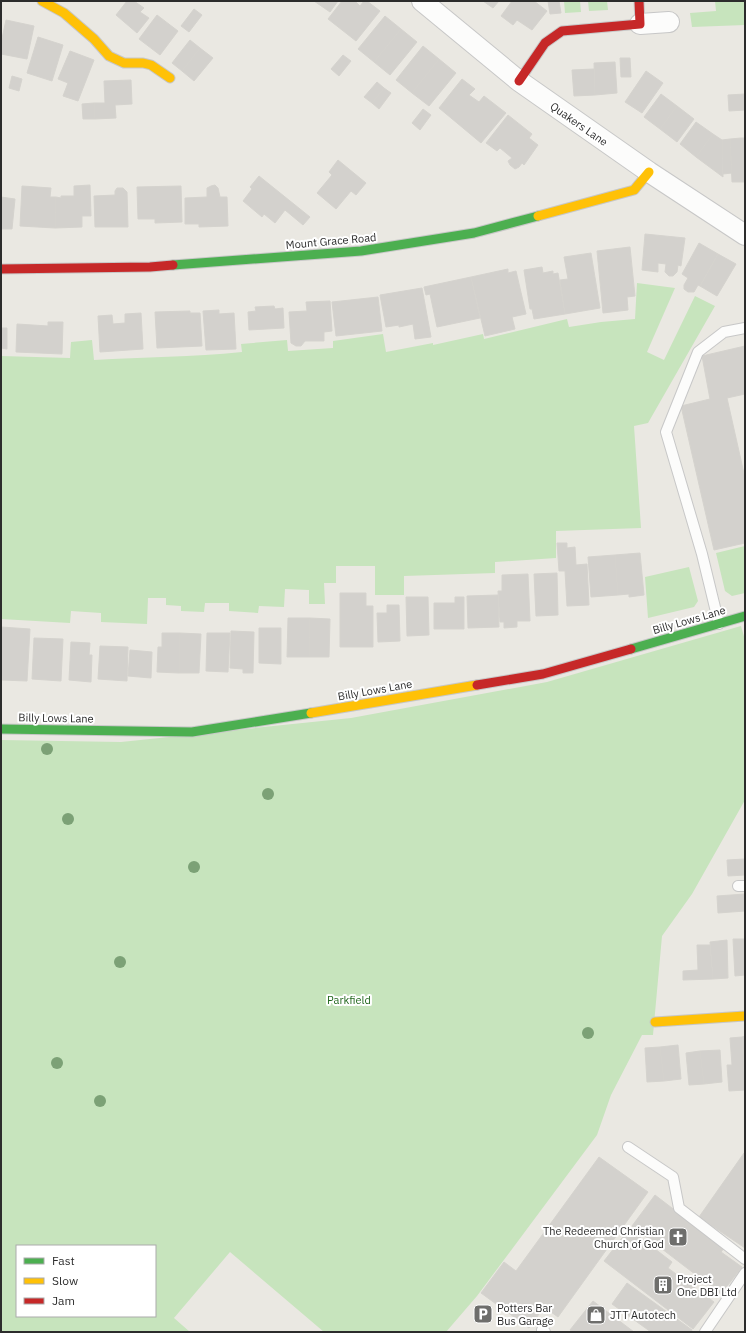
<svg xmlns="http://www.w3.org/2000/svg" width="746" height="1333" font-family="'IBM Plex Sans',sans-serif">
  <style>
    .green { fill: #c7e4bd; fill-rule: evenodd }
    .building { fill: #d3d1cd; stroke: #d5d3ce }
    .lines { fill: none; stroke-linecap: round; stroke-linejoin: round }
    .lane-casing { stroke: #c7c7c7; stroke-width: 12 }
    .street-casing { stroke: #c7c7c7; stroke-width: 22 }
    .fast-casing { stroke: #c7c7c7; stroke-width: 11 }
    .slow-casing { stroke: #c7c7c7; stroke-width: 11 }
    .jam-casing { stroke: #c7c7c7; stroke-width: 11 }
    .lane { stroke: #fcfcfb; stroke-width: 10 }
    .street { stroke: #fcfcfb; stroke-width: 20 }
    .fast { stroke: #4caf50; stroke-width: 9 }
    .slow { stroke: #ffc107; stroke-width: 9 }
    .jam { stroke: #c62828; stroke-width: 9 }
    .tree { fill: #7ca176 }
    .labels { text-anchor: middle; stroke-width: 4; stroke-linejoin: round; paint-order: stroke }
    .street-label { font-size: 11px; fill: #2c2c2c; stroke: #fff }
    .park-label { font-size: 11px; fill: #22671e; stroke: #fff }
    .poi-label { font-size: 11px; fill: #2c2c2c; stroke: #fff; text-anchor: start }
  </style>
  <rect width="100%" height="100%" fill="#eae8e2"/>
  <path class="green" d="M 564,1 L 580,1 L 581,12 L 565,13 Z
    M 588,1 L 607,1 L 608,10 L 589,11 Z
    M 715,1 L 745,1 L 745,25 L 692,27 L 690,13 L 716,11 Z
    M 637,283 L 675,288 L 647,352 L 664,360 L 695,296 L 715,306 L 648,423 L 634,426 L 641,528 L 556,531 L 556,558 L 495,562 L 495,573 L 404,576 L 404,595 L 375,595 L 375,566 L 336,566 L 336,583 L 324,583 L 325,604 L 309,604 L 309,590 L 285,589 L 284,607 L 259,606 L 258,613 L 229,611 L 229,603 L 205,603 L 204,612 L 181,611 L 181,606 L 166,605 L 166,598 L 148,598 L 147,624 L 101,622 L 101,613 L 71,611 L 70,623 L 1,619 L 1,356 L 70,358 L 71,342 L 92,340 L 94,360 C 143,357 193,357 242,352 L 241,344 L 287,340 L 288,351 L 333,348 L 333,341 L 383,334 L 386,352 L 433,343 L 433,345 L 483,334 L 484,339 L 567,319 L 569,327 L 601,322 L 635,319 Z
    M 745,546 L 745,593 L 732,596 L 725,591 L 716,553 Z
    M 689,567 L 698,601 L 694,607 L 648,618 L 645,577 Z
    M 741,626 L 745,640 L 745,800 L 692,894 L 662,936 L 653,1035 L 642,1035 L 611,1095 L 597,1135 L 477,1296 L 446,1332 L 324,1332 L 230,1252 L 174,1318 L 190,1332 L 1,1332 L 1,740 L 121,742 L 351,718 L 547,682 ZM 17,1246 L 155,1246 L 155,1316 L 17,1316 Z"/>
  <path class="building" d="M 127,1 L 134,1 L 144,8 L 140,12 L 149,18 L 137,33 L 116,15 Z
    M 314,1 L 338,1 L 330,12 Z
    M 342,1 L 355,1 L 360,6 L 364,1 L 367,1 L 380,11 L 356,41 L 328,19 Z
    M 483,1 L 499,1 L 493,8 Z
    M 512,1 L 534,1 L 547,11 L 532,30 L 517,20 L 513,25 L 501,16 Z
    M 548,1 L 559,1 L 561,13 L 550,14 Z
    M 194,9 L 202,15 L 189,32 L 181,26 Z
    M 157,15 L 178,31 L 160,55 L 139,39 Z
    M 385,16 L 401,29 L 374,62 L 358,49 Z
    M 6,20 L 34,26 L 27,59 L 1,54 L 1,43 Z
    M 401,29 L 417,42 L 390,75 L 374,62 Z
    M 38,37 L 63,45 L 52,81 L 27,73 Z
    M 190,40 L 200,48 L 182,71 L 172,63 Z
    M 423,46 L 439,59 L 412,93 L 396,80 Z
    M 200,48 L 213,58 L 194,81 L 182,71 Z
    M 70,51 L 94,60 L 78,101 L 63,96 L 68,83 L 58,79 Z
    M 343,55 L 351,61 L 339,76 L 331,69 Z
    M 620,58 L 630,58 L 631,77 L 621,77 Z
    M 439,59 L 456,73 L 429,106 L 412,93 Z
    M 615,62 L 617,93 L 595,95 L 594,63 Z
    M 594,69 L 595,95 L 574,96 L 572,70 Z
    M 646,71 L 663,83 L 642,113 L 625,102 Z
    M 12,76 L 22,79 L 19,91 L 9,88 Z
    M 462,79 L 475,89 L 469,95 L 479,102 L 484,96 L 506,113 L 481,143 L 439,108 Z
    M 131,80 L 132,104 L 115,105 L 116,118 L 95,119 L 94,103 L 105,103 L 104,81 Z
    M 377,82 L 384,88 L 372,103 L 364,97 Z
    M 384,88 L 391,93 L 379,109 L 372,103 Z
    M 661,94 L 677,106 L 660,129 L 644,117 Z
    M 745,94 L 745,110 L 729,111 L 728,95 Z
    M 94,103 L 95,119 L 83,119 L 82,104 Z
    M 677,106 L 694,119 L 677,142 L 660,129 Z
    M 423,109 L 431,115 L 420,130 L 412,123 Z
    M 508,115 L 532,134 L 529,138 L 538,145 L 524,165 L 522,163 L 519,167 L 515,169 L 510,165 L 508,161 L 512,158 L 500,148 L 497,151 L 486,143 Z
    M 696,122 L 713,134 L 696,157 L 680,144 Z
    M 713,134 L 722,140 L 723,177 L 696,157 Z
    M 741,138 L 745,138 L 745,181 L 744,182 Z
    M 741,138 L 744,182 L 732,182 L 730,139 Z
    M 730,139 L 732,173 L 723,174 L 722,140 Z
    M 338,160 L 366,183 L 356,195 L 351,191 L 336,209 L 317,193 L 332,175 L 329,172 Z
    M 259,176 L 310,217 L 303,225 L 285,210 L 275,223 L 264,214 L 262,217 L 243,201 L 252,189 L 250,187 Z
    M 90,185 L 91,216 L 82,216 L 82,227 L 55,228 L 56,197 L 61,198 L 61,196 L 74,196 L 74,186 Z
    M 215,185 L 218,188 L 220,197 L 227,197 L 228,226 L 199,227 L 199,224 L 185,224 L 185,198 L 207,197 L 207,188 L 211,186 Z
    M 22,186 L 51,188 L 50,197 L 56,197 L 55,228 L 20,226 Z
    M 181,186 L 182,222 L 155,223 L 155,219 L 138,219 L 137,187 Z
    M 117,188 L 123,188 L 127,192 L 128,227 L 95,227 L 94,196 L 115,195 L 115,191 Z
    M 1,197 L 15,199 L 12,229 L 1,229 Z
    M 645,234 L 685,238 L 681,266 L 678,265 L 677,272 L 673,276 L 669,276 L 665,272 L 666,264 L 658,263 L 658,272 L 642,270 Z
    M 699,243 L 718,254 L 700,286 L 698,285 L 694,292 L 688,292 L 684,289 L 684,285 L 688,278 L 682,274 Z
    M 630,247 L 635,296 L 627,297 L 628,310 L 603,313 L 597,251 Z
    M 591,253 L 600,308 L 565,314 L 560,280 L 568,279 L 564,257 Z
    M 718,254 L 736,264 L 717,296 L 700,286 Z
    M 542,267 L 543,273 L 553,271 L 553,274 L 558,273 L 565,314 L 534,319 L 532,309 L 530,309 L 524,270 Z
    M 508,269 L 508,273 L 516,271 L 526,314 L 512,317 L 515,329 L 485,336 L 471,277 Z
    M 471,277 L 480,318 L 437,327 L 430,294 L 426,295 L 424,287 Z
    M 422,288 L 431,337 L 415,339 L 413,324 L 399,327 L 399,325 L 386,327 L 380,295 Z
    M 378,297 L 382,331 L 336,336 L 332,302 Z
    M 330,301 L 332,331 L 324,332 L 324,341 L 305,341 L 301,346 L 296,346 L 291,343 L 289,312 L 307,311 L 306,302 Z
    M 274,306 L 275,309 L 283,308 L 284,328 L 249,330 L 248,312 L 256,311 L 255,307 Z
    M 219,310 L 219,314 L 234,313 L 236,349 L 206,350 L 203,311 Z
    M 190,311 L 190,313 L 200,313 L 202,346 L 157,348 L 155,312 Z
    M 141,313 L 143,349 L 100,352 L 98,316 L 112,315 L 113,324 L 125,323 L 125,314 Z
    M 48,322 L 63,322 L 62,354 L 16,352 L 17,324 L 48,326 Z
    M 1,328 L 7,328 L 7,349 L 1,348 Z
    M 745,346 L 745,394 L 727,398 L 745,478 L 745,543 L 714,550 L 681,406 L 710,399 L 702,356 Z
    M 557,543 L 567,543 L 567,548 L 575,547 L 576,565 L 587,564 L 589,605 L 567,606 L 565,571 L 559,571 Z
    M 640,553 L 644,595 L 629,597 L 629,594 L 618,595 L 615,555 Z
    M 615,555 L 618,595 L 591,597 L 588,557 Z
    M 557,573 L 558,615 L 536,616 L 534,574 Z
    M 528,574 L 530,621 L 517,621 L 517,627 L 504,628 L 504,622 L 500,622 L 498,591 L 502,591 L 502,575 Z
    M 340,593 L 366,593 L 366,606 L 373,606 L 373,647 L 340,647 Z
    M 498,595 L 499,627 L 468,628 L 467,596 Z
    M 406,597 L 428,597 L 429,635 L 407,636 Z
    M 455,597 L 464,597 L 464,629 L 434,629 L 434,603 L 455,603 Z
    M 387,605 L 399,605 L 400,641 L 378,642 L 377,613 L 387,613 Z
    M 288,618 L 310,618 L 309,657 L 287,657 Z
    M 310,618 L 330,619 L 329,657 L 309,657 Z
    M 1,627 L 30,629 L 27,681 L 2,680 L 2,676 L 1,676 Z
    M 259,628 L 281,628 L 281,664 L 259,663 Z
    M 231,631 L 254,632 L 253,673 L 243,673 L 243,669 L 230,668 Z
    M 162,633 L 180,633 L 179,673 L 157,672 L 158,647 L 162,647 Z
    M 180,633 L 201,634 L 199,673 L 179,673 Z
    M 207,633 L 230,633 L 228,672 L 206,671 Z
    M 34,638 L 63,639 L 61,681 L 32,679 Z
    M 71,642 L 90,643 L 89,655 L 92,655 L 91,682 L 69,680 Z
    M 100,646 L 128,647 L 127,681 L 98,679 Z
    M 130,650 L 152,652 L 151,678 L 128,676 Z
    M 745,859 L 745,875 L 728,876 L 727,860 Z
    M 745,894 L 745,911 L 718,913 L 717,896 Z
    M 733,939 L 745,939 L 745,975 L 735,976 Z
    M 727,940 L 728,978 L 713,979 L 710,942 Z
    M 697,945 L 710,945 L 713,979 L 683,980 L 683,971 L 698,970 Z
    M 745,1036 L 745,1072 L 742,1037 Z
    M 742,1037 L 745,1090 L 729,1091 L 727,1065 L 732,1065 L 730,1038 Z
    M 678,1045 L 681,1079 L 664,1081 L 660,1047 Z
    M 660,1047 L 664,1081 L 647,1082 L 645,1048 Z
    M 720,1050 L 722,1082 L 704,1084 L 700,1051 Z
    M 700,1051 L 704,1084 L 689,1085 L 686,1053 Z
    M 744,1153 L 745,1154 L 745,1248 L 699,1217 Z
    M 599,1157 L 648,1192 L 558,1317 L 544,1307 L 529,1328 L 481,1293 L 504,1262 L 516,1271 Z
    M 655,1195 L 724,1248 L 721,1252 L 742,1267 L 721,1294 L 632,1226 Z
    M 629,1229 L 672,1262 L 668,1268 L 714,1302 L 693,1329 L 604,1261 Z
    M 627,1283 L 692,1330 L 691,1332 L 651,1332 L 612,1304 Z
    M 593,1301 L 634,1332 L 573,1332 L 570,1330 Z"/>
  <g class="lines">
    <g class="lane-casing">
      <path id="lane" d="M 719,624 L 702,554 L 666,432 L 698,352 L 724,332 L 745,328
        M 738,886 L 745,886
        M 628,1147 L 673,1177 L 679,1208 L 745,1259
        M 542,1330 L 545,1332
        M 705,1332 L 745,1273"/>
    </g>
    <g class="street-casing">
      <path id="street" d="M 422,1 L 519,81 L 649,172 L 745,235
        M 640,24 L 669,22"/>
    </g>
    <g class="fast-casing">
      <path id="fast" d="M 173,265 L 361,251 L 474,233 L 538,216
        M 631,649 L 745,616
        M 1,729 L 192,732 L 311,713"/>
    </g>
    <g class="slow-casing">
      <path id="slow" d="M 42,1 L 64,13 L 94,39 L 109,56 L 124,63 L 143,63 L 151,65 L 170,78
        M 538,216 L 634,190 L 649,172
        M 311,713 L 477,685
        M 655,1022 L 745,1016"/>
    </g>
    <g class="jam-casing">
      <path id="jam" d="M 519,81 L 545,43 L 562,31 L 640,24 L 639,1
        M 1,269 L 150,267 L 173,265
        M 477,685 L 543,674 L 631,649"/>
    </g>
    <use href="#lane" class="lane"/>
    <use href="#street" class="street"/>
    <use href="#fast" class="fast"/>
    <use href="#slow" class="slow"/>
    <use href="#jam" class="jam"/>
  </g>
  <g class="tree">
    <circle cx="47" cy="749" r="6"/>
    <circle cx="268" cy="794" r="6"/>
    <circle cx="68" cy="819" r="6"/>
    <circle cx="194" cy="867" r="6"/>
    <circle cx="120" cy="962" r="6"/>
    <circle cx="588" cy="1033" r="6"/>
    <circle cx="57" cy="1063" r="6"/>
    <circle cx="100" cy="1101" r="6"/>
  </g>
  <defs>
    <g id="church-square" transform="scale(1)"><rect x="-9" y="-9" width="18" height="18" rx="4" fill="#6e6e6c" stroke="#fff"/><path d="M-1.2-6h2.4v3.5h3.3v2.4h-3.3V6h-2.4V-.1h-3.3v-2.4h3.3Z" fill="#fff"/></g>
    <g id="building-square" transform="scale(1)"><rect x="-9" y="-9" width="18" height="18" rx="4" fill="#6e6e6c" stroke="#fff"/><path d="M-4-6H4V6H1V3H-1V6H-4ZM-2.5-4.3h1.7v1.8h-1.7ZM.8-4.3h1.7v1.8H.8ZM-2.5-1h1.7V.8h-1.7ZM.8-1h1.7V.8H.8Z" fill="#fff"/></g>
    <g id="parking-square" transform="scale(1)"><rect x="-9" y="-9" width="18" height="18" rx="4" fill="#6e6e6c" stroke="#fff"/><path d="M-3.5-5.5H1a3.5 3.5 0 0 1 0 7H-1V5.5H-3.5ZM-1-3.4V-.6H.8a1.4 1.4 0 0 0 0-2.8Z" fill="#fff"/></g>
    <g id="shop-square" transform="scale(1)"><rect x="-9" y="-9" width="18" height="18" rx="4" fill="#6e6e6c" stroke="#fff"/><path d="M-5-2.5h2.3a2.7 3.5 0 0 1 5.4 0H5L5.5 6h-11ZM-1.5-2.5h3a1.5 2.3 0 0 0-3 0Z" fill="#fff"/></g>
  </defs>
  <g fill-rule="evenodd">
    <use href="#church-square" x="678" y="1237"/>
    <use href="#building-square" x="663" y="1285"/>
    <use href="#parking-square" x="483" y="1314"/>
    <use href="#shop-square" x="596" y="1315"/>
  </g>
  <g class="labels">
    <g class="street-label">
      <text transform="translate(579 124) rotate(35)" y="4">Quakers Lane</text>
      <text transform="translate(331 241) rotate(-5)" y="4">Mount Grace Road</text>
      <text transform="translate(689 620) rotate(-16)" y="4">Billy Lows Lane</text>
      <text transform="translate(375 690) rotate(-10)" y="4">Billy Lows Lane</text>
      <text transform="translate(56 718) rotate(1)" y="4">Billy Lows Lane</text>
    </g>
    <g class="park-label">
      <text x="349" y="1004">Parkfield</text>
    </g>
    <g class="poi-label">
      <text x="664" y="1235" text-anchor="end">The Redeemed Christian<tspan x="664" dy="13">Church of God</tspan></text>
      <text x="677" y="1283">Project<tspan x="677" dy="13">One DBI Ltd</tspan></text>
      <text x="497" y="1312">Potters Bar<tspan x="497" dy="13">Bus Garage</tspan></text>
      <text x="610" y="1319">JTT Autotech</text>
    </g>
  </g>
  <rect width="746" height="1333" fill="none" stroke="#2c2c2c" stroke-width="4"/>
  <rect x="16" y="1245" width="140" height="72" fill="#ffffff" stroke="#ababab"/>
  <rect x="24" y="1258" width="20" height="6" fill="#4caf50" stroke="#ababab"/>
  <text x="52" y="1265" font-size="12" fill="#2c2c2c">Fast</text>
  <rect x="24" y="1278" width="20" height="6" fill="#ffc107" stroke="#ababab"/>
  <text x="52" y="1285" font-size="12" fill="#2c2c2c">Slow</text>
  <rect x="24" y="1298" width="20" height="6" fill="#c62828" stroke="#ababab"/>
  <text x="52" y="1305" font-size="12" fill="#2c2c2c">Jam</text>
</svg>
